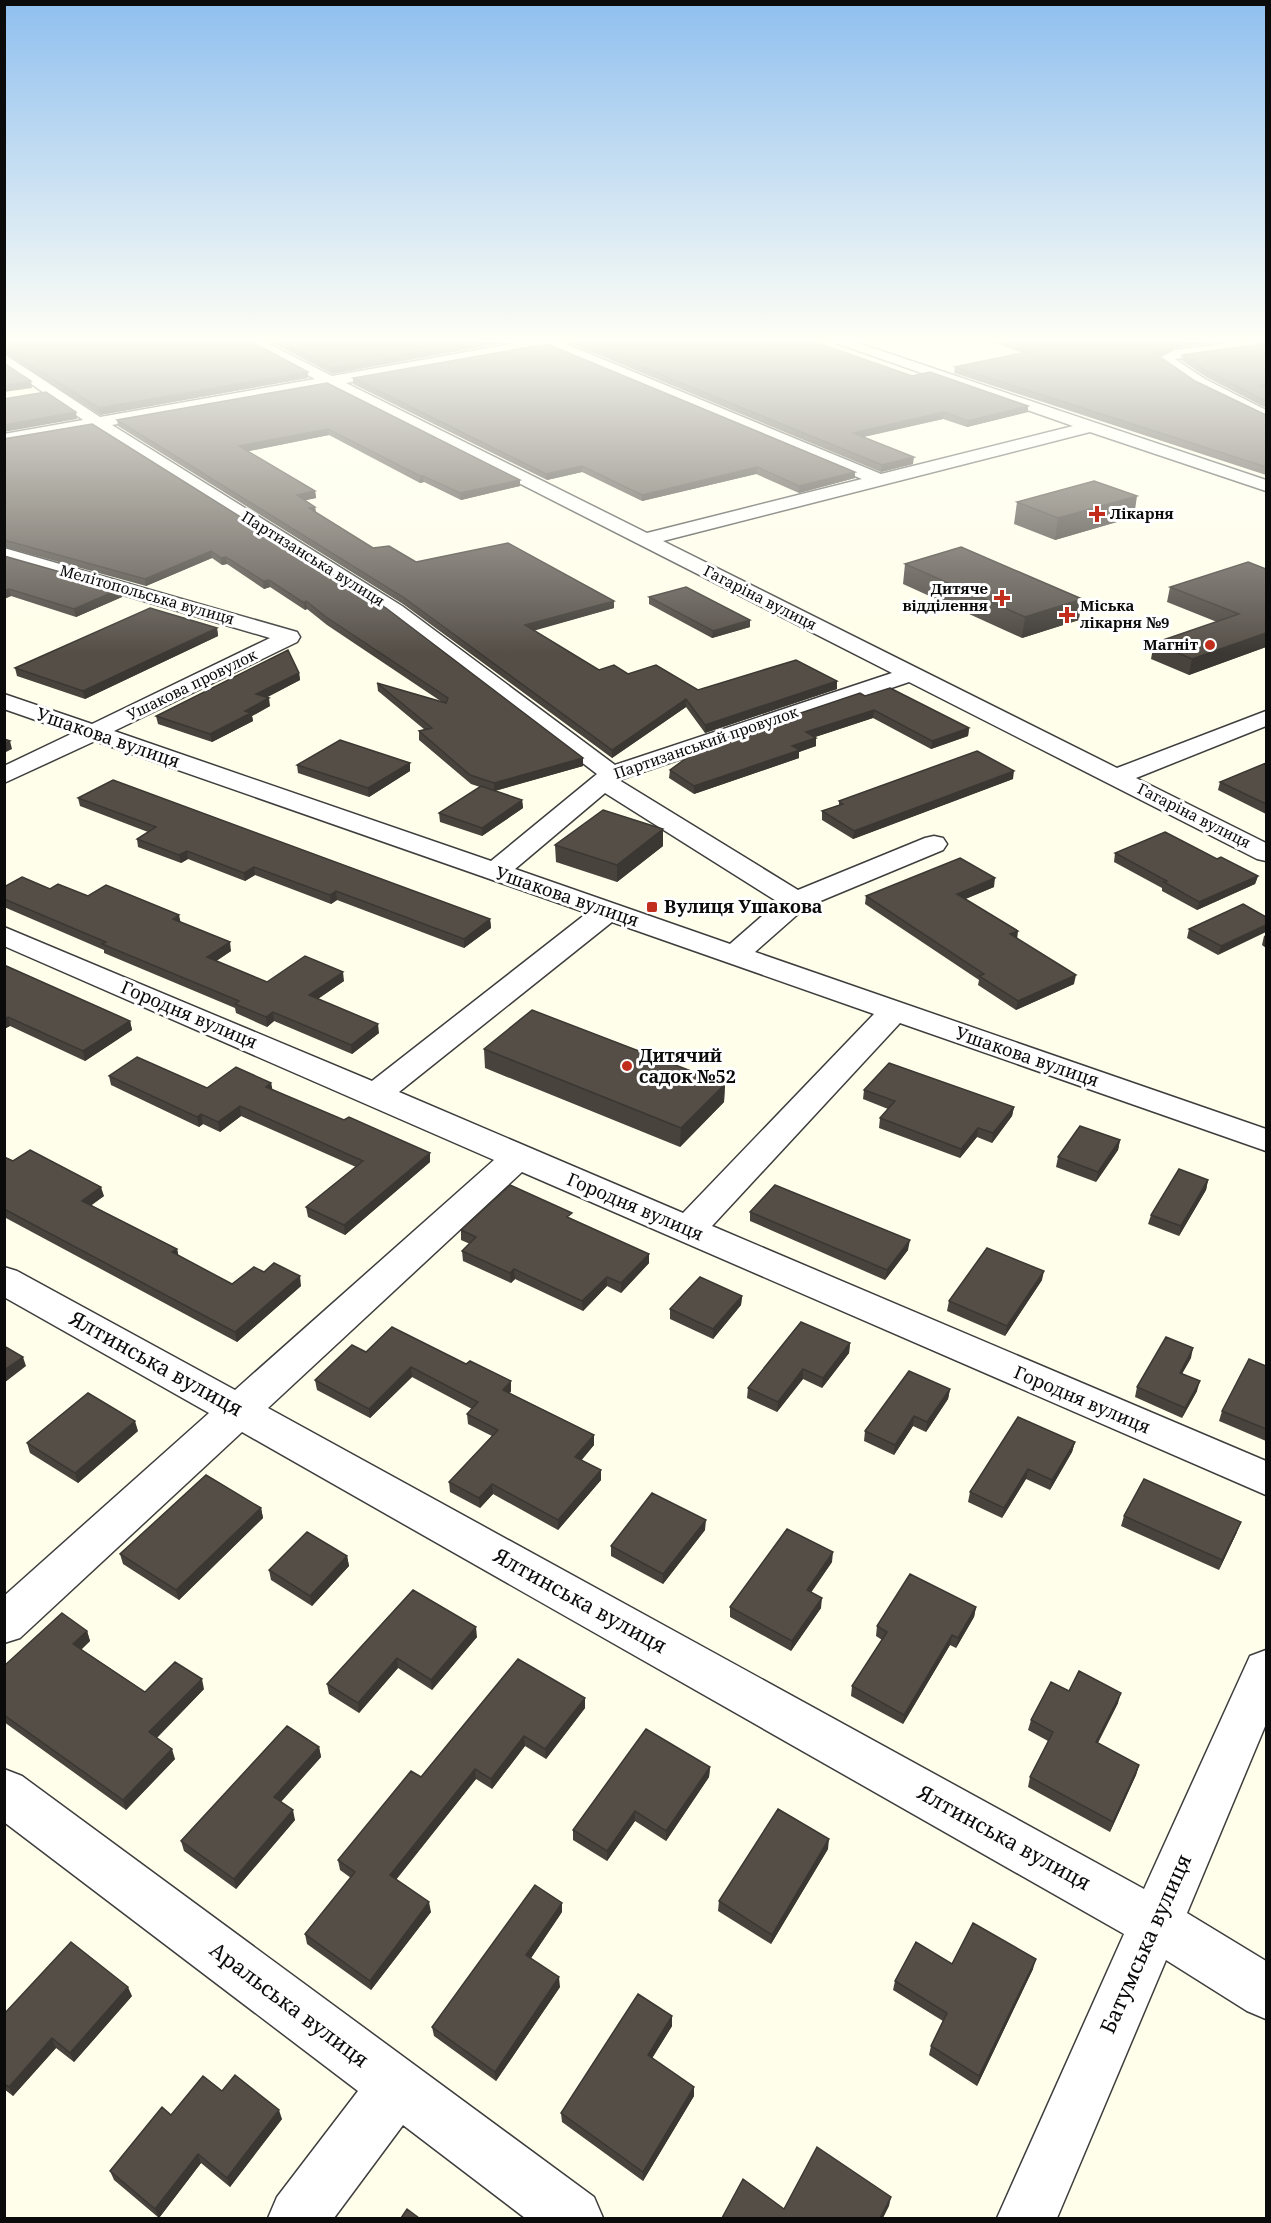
<svg xmlns="http://www.w3.org/2000/svg" width="1271" height="2223" font-family="'Noto Serif',serif">
  <style>
    .lines { fill: none; stroke-linecap: round; stroke-linejoin: round }
    .minor-casing { stroke: #3e3e3e; stroke-width: 3 }
    .minor { fill: #fff; fill-rule: evenodd }
    .wall { fill: #48433d }
    .shaded-wall { fill: #3b3732 }
    .building { fill: #544e47; stroke: #3b3732; stroke-width: 1.5 }
    .poi-dot { fill: #c22e1d; stroke: #fff; stroke-width: 2 }
    .labels { text-anchor: middle; stroke-width: 6; stroke-linejoin: round; paint-order: stroke }
    .far-poi-label { font-size: 15px; font-weight: bold; fill: #0b0b0b; stroke: #fff; text-anchor: start }
    .far-street-label { font-size: 15px; fill: #0b0b0b; stroke: #fff }
    .street-label { font-size: 18px; fill: #0b0b0b; stroke: #fff }
    .poi-label { font-size: 18px; font-weight: bold; fill: #0b0b0b; stroke: #fff; text-anchor: start }
    .near-street-label { font-size: 21px; fill: #0b0b0b; stroke: #fff }
  </style>
  <rect width="100%" height="100%" fill="#fffeea"/>
  <g class="lines">
    <g class="minor-casing">
      <path id="minor" d="M 246,342 L 265,342 L 332,376 L 522,342 L 561,342 L 881,474 L 1073,426 L 833,342 L 855,342 L 1266,480 L 1266,491 L 1090,432 L 663,541 L 1117,768 L 1266,711 L 1266,726 L 1136,778 L 1266,843 L 1266,861 L 1257,859 L 909,682 L 619,780 L 798,890 L 925,838 L 934,836 L 943,838 L 947,844 L 943,850 L 806,907 L 755,952 L 1266,1129 L 1266,1151 L 900,1023 L 712,1226 L 1266,1461 L 1266,1495 L 522,1172 L 268,1408 L 1144,1889 L 1250,1656 L 1266,1650 L 1266,1724 L 1187,1913 L 1266,1961 L 1266,2019 L 1247,2011 L 1166,1960 L 1057,2218 L 997,2218 L 1124,1934 L 242,1432 L 20,1638 L 4,1643 L 4,1596 L 209,1413 L 4,1297 L 4,1267 L 17,1271 L 235,1390 L 494,1160 L 4,946 L 4,927 L 372,1081 L 587,913 L 95,741 L 4,783 L 4,766 L 73,733 L 4,709 L 4,694 L 92,724 L 270,638 L 4,560 L 4,548 L 297,632 L 300,637 L 297,642 L 114,731 L 491,861 L 597,774 L 388,614 L 94,428 L 4,444 L 4,434 L 83,420 L 4,365 L 4,354 L 100,417 L 315,379 ZM 547,347 L 862,479 L 647,533 L 346,383 ZM 328,386 L 892,673 L 615,765 L 402,606 L 112,425 ZM 605,793 L 778,902 L 730,944 L 515,869 ZM 612,922 L 874,1014 L 683,1213 L 399,1092 Z
        M 1237,342 L 1266,344 L 1259,348 L 1175,359 L 1205,379 L 1266,410 L 1266,421 L 1195,385 L 1157,359 L 1175,350 Z
        M 4,1769 L 22,1776 L 594,2197 L 603,2218 L 525,2218 L 403,2125 L 334,2218 L 268,2218 L 277,2197 L 358,2091 L 4,1822 Z"/>
    </g>
    <use href="#minor" class="minor"/>
  </g>
  <path class="wall" d="M 4,342 L 308,372 L 308,378 L 100,415 L 4,354 Z
    M 271,342 L 507,342 L 332,374 Z
    M 567,342 L 815,342 L 912,376 L 1028,412 L 967,427 L 943,419 L 864,437 L 913,464 L 881,472 Z
    M 990,342 L 1217,342 L 1175,348 L 1160,357 L 1195,381 L 1266,415 L 1266,475 L 954,373 L 955,367 L 1024,353 Z
    M 1266,342 L 1266,408 L 1206,377 L 1181,360 L 1182,355 L 1261,344 Z
    M 353,378 L 855,478 L 799,493 L 756,474 L 642,501 L 582,472 L 547,480 L 353,384 Z
    M 327,383 L 520,480 L 520,486 L 461,500 L 424,482 L 420,483 L 329,435 L 248,451 L 315,491 L 316,498 L 305,500 L 315,507 L 316,513 L 373,548 L 416,562 L 614,608 L 534,630 L 599,670 L 628,674 L 698,690 L 837,689 L 705,733 L 686,707 L 612,758 L 403,604 L 118,426 L 117,420 Z
    M 92,424 L 583,758 L 583,766 L 495,791 L 522,800 L 523,808 L 482,836 L 440,822 L 439,813 L 480,787 L 471,784 L 419,740 L 419,731 L 425,730 L 378,691 L 377,683 L 442,702 L 327,625 L 307,609 L 305,610 L 270,587 L 264,589 L 227,564 L 222,565 L 212,558 L 146,586 L 4,547 L 4,439 Z
    M 1017,502 L 1134,517 L 1055,540 L 1014,524 Z
    M 4,556 L 120,589 L 122,597 L 76,617 L 11,596 L 4,599 Z
    M 905,564 L 1079,620 L 1022,638 L 903,584 Z
    M 1266,569 L 1266,647 L 1189,675 L 1151,659 L 1154,643 L 1217,622 L 1167,602 L 1170,587 Z
    M 649,597 L 750,627 L 712,638 L 649,604 Z
    M 217,628 L 218,636 L 85,699 L 17,676 L 15,668 Z
    M 299,673 L 300,680 L 266,698 L 270,706 L 252,716 L 253,721 L 212,742 L 158,724 L 156,716 Z
    M 865,696 L 969,728 L 968,736 L 931,749 L 873,718 L 815,737 L 816,738 L 816,746 L 799,752 L 799,758 L 694,794 L 669,778 L 670,770 Z
    M 1266,763 L 1266,814 L 1218,790 L 1220,782 Z
    M 297,765 L 410,771 L 369,797 L 298,773 Z
    M 1013,779 L 853,839 L 822,820 L 822,811 L 839,805 L 839,801 Z
    M 78,798 L 490,919 L 491,928 L 464,948 L 337,900 L 331,904 L 255,875 L 245,881 L 188,859 L 181,863 L 138,847 L 137,839 L 148,832 L 80,806 Z
    M 663,829 L 663,846 L 617,882 L 556,862 L 555,845 Z
    M 1115,853 L 1217,859 L 1258,876 L 1255,884 L 1197,910 L 1162,891 L 1162,888 L 1114,862 Z
    M 4,887 L 50,889 L 88,896 L 180,922 L 231,951 L 216,961 L 267,982 L 344,981 L 318,999 L 379,1033 L 352,1054 L 274,1021 L 267,1027 L 236,1013 L 235,1008 L 104,953 L 104,950 L 4,907 Z
    M 994,887 L 965,899 L 1074,984 L 1016,1010 L 978,985 L 979,980 L 865,904 L 866,896 Z
    M 1243,904 L 1218,955 L 1187,938 L 1189,929 Z
    M 1266,935 L 1266,948 L 1262,945 L 1264,936 Z
    M 4,965 L 130,1021 L 132,1030 L 85,1061 L 10,1026 L 4,1029 Z
    M 484,1049 L 725,1084 L 724,1102 L 680,1147 L 485,1068 Z
    M 109,1076 L 207,1088 L 271,1083 L 272,1089 L 430,1162 L 345,1235 L 308,1217 L 306,1207 L 356,1167 L 241,1116 L 220,1132 L 203,1124 L 199,1127 L 111,1085 Z
    M 864,1090 L 1014,1107 L 1012,1116 L 992,1143 L 977,1137 L 960,1158 L 879,1128 L 880,1118 L 888,1109 L 863,1099 Z
    M 1120,1140 L 1118,1150 L 1096,1182 L 1056,1167 L 1058,1157 Z
    M 4,1157 L 13,1161 L 104,1196 L 91,1205 L 177,1249 L 178,1255 L 232,1284 L 264,1272 L 301,1286 L 237,1342 L 4,1217 Z
    M 1208,1180 L 1206,1190 L 1179,1236 L 1148,1224 L 1151,1215 Z
    M 750,1212 L 908,1250 L 885,1280 L 750,1221 Z
    M 572,1219 L 649,1254 L 649,1263 L 621,1293 L 607,1286 L 583,1311 L 515,1279 L 511,1283 L 463,1261 L 462,1251 L 470,1244 L 461,1240 L 461,1230 Z
    M 1042,1280 L 1005,1336 L 947,1311 L 949,1301 Z
    M 742,1296 L 741,1305 L 713,1339 L 670,1319 L 670,1309 Z
    M 850,1343 L 849,1353 L 822,1388 L 803,1379 L 777,1412 L 747,1398 L 748,1388 Z
    M 366,1352 L 511,1391 L 510,1393 L 594,1435 L 594,1445 L 581,1460 L 601,1470 L 601,1480 L 558,1530 L 493,1494 L 480,1508 L 450,1492 L 449,1482 L 492,1436 L 468,1424 L 467,1414 L 472,1409 L 412,1377 L 370,1418 L 317,1390 L 315,1380 Z
    M 1191,1358 L 1182,1373 L 1197,1391 L 1182,1418 L 1135,1397 L 1137,1387 Z
    M 1266,1366 L 1266,1441 L 1219,1421 L 1222,1411 Z
    M 950,1389 L 948,1399 L 926,1432 L 913,1426 L 894,1455 L 864,1441 L 865,1431 Z
    M 138,1431 L 78,1483 L 30,1453 L 27,1443 Z
    M 1075,1442 L 1072,1452 L 1050,1490 L 1026,1479 L 1002,1518 L 968,1502 L 970,1492 Z
    M 261,1508 L 263,1518 L 179,1600 L 123,1564 L 120,1554 Z
    M 1124,1516 L 1237,1532 L 1219,1570 L 1121,1526 Z
    M 705,1530 L 663,1584 L 611,1556 L 611,1546 Z
    M 347,1556 L 349,1566 L 312,1606 L 271,1580 L 269,1570 Z
    M 832,1562 L 811,1592 L 821,1608 L 791,1651 L 730,1617 L 730,1607 Z
    M 413,1590 L 477,1637 L 432,1690 L 398,1668 L 359,1713 L 329,1694 L 327,1684 Z
    M 976,1607 L 974,1617 L 956,1648 L 950,1645 L 903,1724 L 851,1696 L 852,1686 L 882,1640 L 876,1636 L 877,1626 Z
    M 87,1631 L 90,1641 L 81,1649 L 145,1692 L 204,1689 L 157,1738 L 175,1759 L 126,1810 L 4,1722 L 4,1666 Z
    M 1069,1691 L 1118,1703 L 1098,1743 L 1139,1765 L 1136,1775 L 1110,1832 L 1028,1787 L 1030,1777 L 1048,1741 L 1028,1730 L 1031,1720 Z
    M 585,1698 L 585,1708 L 546,1759 L 525,1746 L 492,1789 L 476,1779 L 396,1879 L 431,1912 L 371,1990 L 307,1944 L 305,1934 L 351,1878 L 340,1870 L 338,1860 L 421,1777 Z
    M 319,1747 L 321,1757 L 281,1802 L 295,1820 L 236,1889 L 184,1851 L 181,1841 Z
    M 710,1767 L 709,1777 L 666,1841 L 635,1821 L 607,1861 L 573,1840 L 573,1830 Z
    M 828,1849 L 771,1944 L 718,1911 L 719,1901 Z
    M 562,1912 L 531,1958 L 560,1987 L 496,2081 L 434,2036 L 432,2027 Z
    M 952,1964 L 1033,1969 L 977,2086 L 929,2055 L 931,2046 L 943,2021 L 893,1990 L 895,1981 Z
    M 132,1996 L 74,2062 L 56,2048 L 13,2096 L 4,2089 L 4,2014 Z
    M 672,2016 L 672,2026 L 652,2058 L 694,2087 L 694,2096 L 643,2181 L 562,2122 L 561,2113 Z
    M 222,2091 L 282,2119 L 230,2187 L 201,2163 L 159,2218 L 114,2180 L 110,2171 L 171,2115 Z"/>
  <path class="shaded-wall" d="M 475,342 L 507,342 L 332,374 L 332,368 Z
    M 1175,342 L 1217,342 L 1175,348 L 1155,360 L 1156,354 Z
    M 308,372 L 308,378 L 100,415 L 99,408 Z
    M 31,381 L 32,388 L 4,392 L 4,386 Z
    M 1028,406 L 1028,412 L 967,427 L 968,421 Z
    M 76,412 L 77,419 L 4,432 L 4,425 Z
    M 944,412 L 943,419 L 853,439 L 853,433 Z
    M 328,429 L 329,435 L 240,453 L 239,446 Z
    M 914,457 L 913,464 L 881,472 L 882,465 Z
    M 582,466 L 582,472 L 547,480 L 546,474 Z
    M 757,467 L 756,474 L 642,501 L 642,495 Z
    M 855,472 L 855,478 L 799,493 L 799,486 Z
    M 420,476 L 423,476 L 424,482 L 420,483 Z
    M 520,480 L 520,486 L 461,500 L 460,493 Z
    M 315,491 L 316,498 L 298,502 L 297,495 Z
    M 1137,496 L 1134,517 L 1055,540 L 1058,518 Z
    M 315,507 L 316,514 L 309,508 Z
    M 211,551 L 212,558 L 146,586 L 145,579 Z
    M 226,557 L 227,564 L 222,565 L 221,558 Z
    M 269,580 L 270,587 L 264,589 L 263,581 Z
    M 9,589 L 11,596 L 4,599 L 4,591 Z
    M 120,589 L 122,597 L 76,617 L 74,609 Z
    M 1082,599 L 1079,620 L 1022,638 L 1025,617 Z
    M 306,601 L 307,609 L 305,610 L 304,603 Z
    M 614,601 L 614,608 L 526,633 L 525,625 Z
    M 750,620 L 750,627 L 712,638 L 713,631 Z
    M 217,628 L 218,636 L 85,699 L 83,691 Z
    M 1266,633 L 1266,647 L 1189,675 L 1192,659 Z
    M 299,673 L 300,680 L 257,702 L 256,694 Z
    M 837,681 L 837,689 L 705,733 L 705,725 Z
    M 269,698 L 270,706 L 252,716 L 253,721 L 212,742 L 210,734 L 245,711 Z
    M 686,699 L 686,707 L 612,758 L 612,750 Z
    M 874,710 L 873,718 L 806,740 L 806,732 Z
    M 969,728 L 968,736 L 931,749 L 932,741 Z
    M 816,738 L 816,746 L 799,752 L 799,758 L 694,794 L 694,786 L 792,746 Z
    M 10,741 L 12,749 L 4,753 L 4,744 Z
    M 583,758 L 583,766 L 494,791 L 494,783 Z
    M 410,763 L 410,771 L 369,797 L 368,788 Z
    M 1014,771 L 1013,779 L 853,839 L 854,831 Z
    M 522,800 L 523,808 L 482,836 L 482,828 Z
    M 663,829 L 663,846 L 617,882 L 617,865 Z
    M 187,851 L 188,859 L 181,863 L 179,855 Z
    M 254,867 L 255,875 L 245,881 L 244,873 Z
    M 1258,876 L 1255,884 L 1197,910 L 1199,902 Z
    M 995,878 L 994,887 L 956,903 L 957,894 Z
    M 336,891 L 337,900 L 331,904 L 330,895 Z
    M 179,915 L 181,924 L 173,919 Z
    M 490,919 L 491,928 L 464,948 L 464,939 Z
    M 1266,925 L 1266,932 L 1218,955 L 1221,946 Z
    M 1018,931 L 1017,940 L 1010,934 Z
    M 230,942 L 231,951 L 209,966 L 207,957 Z
    M 343,972 L 344,981 L 310,1004 L 309,995 Z
    M 1076,975 L 1074,984 L 1016,1010 L 1018,1001 Z
    M 273,1012 L 274,1021 L 267,1027 L 266,1017 Z
    M 8,1017 L 10,1026 L 4,1029 L 4,1019 Z
    M 130,1021 L 132,1030 L 85,1061 L 83,1051 Z
    M 378,1024 L 379,1033 L 352,1054 L 351,1045 Z
    M 271,1083 L 273,1092 L 266,1087 Z
    M 725,1084 L 724,1102 L 680,1147 L 681,1128 Z
    M 240,1106 L 241,1116 L 220,1132 L 218,1122 Z
    M 1014,1107 L 1012,1116 L 992,1143 L 993,1133 Z
    M 201,1114 L 203,1124 L 199,1127 L 197,1117 Z
    M 978,1128 L 977,1137 L 960,1158 L 961,1149 Z
    M 1120,1140 L 1118,1150 L 1096,1182 L 1098,1172 Z
    M 430,1153 L 430,1162 L 345,1235 L 344,1225 Z
    M 1208,1180 L 1206,1190 L 1179,1236 L 1181,1226 Z
    M 101,1187 L 104,1196 L 85,1210 L 82,1201 Z
    M 910,1240 L 908,1250 L 885,1280 L 887,1270 Z
    M 177,1249 L 179,1258 L 172,1252 Z
    M 649,1254 L 649,1263 L 621,1293 L 621,1283 Z
    M 514,1269 L 515,1279 L 511,1283 L 510,1273 Z
    M 1044,1271 L 1042,1280 L 1005,1336 L 1007,1326 Z
    M 300,1276 L 301,1286 L 237,1342 L 235,1332 Z
    M 607,1277 L 607,1286 L 583,1311 L 582,1301 Z
    M 742,1296 L 741,1305 L 713,1339 L 713,1329 Z
    M 850,1343 L 849,1353 L 822,1388 L 823,1378 Z
    M 1193,1348 L 1191,1358 L 1177,1383 L 1180,1373 Z
    M 23,1357 L 26,1366 L 4,1383 L 4,1370 Z
    M 411,1367 L 412,1377 L 370,1418 L 369,1409 Z
    M 803,1369 L 803,1379 L 777,1412 L 778,1402 Z
    M 511,1381 L 511,1391 L 504,1400 L 503,1390 Z
    M 1200,1381 L 1197,1391 L 1182,1418 L 1185,1408 Z
    M 950,1389 L 948,1399 L 926,1432 L 927,1422 Z
    M 914,1416 L 913,1426 L 894,1455 L 895,1445 Z
    M 135,1421 L 138,1431 L 78,1483 L 75,1473 Z
    M 594,1435 L 594,1445 L 576,1467 L 575,1457 Z
    M 1075,1442 L 1072,1452 L 1050,1490 L 1052,1480 Z
    M 1028,1469 L 1026,1479 L 1002,1518 L 1004,1508 Z
    M 601,1470 L 601,1480 L 558,1530 L 558,1520 Z
    M 492,1484 L 493,1494 L 480,1508 L 479,1498 Z
    M 261,1508 L 263,1518 L 179,1600 L 176,1590 Z
    M 706,1520 L 705,1530 L 663,1584 L 663,1574 Z
    M 1241,1522 L 1237,1532 L 1219,1570 L 1222,1560 Z
    M 833,1552 L 832,1562 L 806,1600 L 807,1590 Z
    M 347,1556 L 349,1566 L 312,1606 L 310,1596 Z
    M 822,1598 L 821,1608 L 791,1651 L 792,1641 Z
    M 976,1607 L 974,1617 L 956,1648 L 958,1638 Z
    M 476,1627 L 477,1637 L 432,1690 L 431,1680 Z
    M 87,1631 L 90,1641 L 77,1654 L 73,1644 Z
    M 952,1635 L 950,1645 L 903,1724 L 904,1715 Z
    M 397,1658 L 398,1668 L 359,1713 L 358,1703 Z
    M 202,1679 L 204,1689 L 152,1742 L 149,1732 Z
    M 1121,1693 L 1118,1703 L 1093,1752 L 1096,1742 Z
    M 585,1698 L 585,1708 L 546,1759 L 545,1749 Z
    M 524,1736 L 525,1746 L 492,1789 L 491,1779 Z
    M 319,1747 L 321,1757 L 276,1807 L 274,1797 Z
    M 172,1749 L 175,1759 L 126,1810 L 123,1800 Z
    M 1139,1765 L 1136,1775 L 1110,1832 L 1113,1822 Z
    M 710,1767 L 709,1777 L 666,1841 L 666,1831 Z
    M 475,1769 L 476,1779 L 392,1885 L 390,1875 Z
    M 293,1810 L 295,1820 L 236,1889 L 234,1879 Z
    M 635,1811 L 635,1821 L 607,1861 L 607,1851 Z
    M 829,1839 L 828,1849 L 771,1944 L 772,1935 Z
    M 429,1902 L 431,1912 L 371,1990 L 370,1981 Z
    M 562,1903 L 562,1912 L 527,1964 L 526,1955 Z
    M 1036,1959 L 1033,1969 L 977,2086 L 979,2076 Z
    M 559,1977 L 560,1987 L 496,2081 L 495,2072 Z
    M 128,1987 L 132,1996 L 74,2062 L 70,2053 Z
    M 672,2016 L 672,2026 L 648,2065 L 648,2055 Z
    M 52,2038 L 56,2048 L 13,2096 L 9,2087 Z
    M 694,2087 L 694,2096 L 643,2181 L 643,2172 Z
    M 279,2110 L 282,2119 L 230,2187 L 227,2178 Z
    M 198,2154 L 201,2163 L 159,2218 L 155,2209 Z
    M 891,2197 L 889,2206 L 883,2218 L 880,2218 Z"/>
  <path class="building" d="M 4,342 L 252,342 L 308,372 L 99,408 L 4,349 Z
    M 281,342 L 475,342 L 332,368 Z
    M 581,342 L 815,342 L 912,376 L 930,372 L 1028,406 L 968,421 L 944,412 L 853,433 L 914,457 L 882,465 Z
    M 1010,342 L 1175,342 L 1156,354 L 1195,381 L 1266,415 L 1266,467 L 955,367 L 1036,350 Z
    M 1263,342 L 1266,342 L 1266,384 L 1260,386 L 1266,389 L 1266,401 L 1207,371 L 1182,355 L 1261,344 Z
    M 547,344 L 855,472 L 799,486 L 757,467 L 642,495 L 582,466 L 546,474 L 353,378 Z
    M 4,363 L 31,381 L 4,386 Z
    M 327,383 L 520,480 L 460,493 L 423,476 L 420,476 L 328,429 L 239,446 L 315,491 L 297,495 L 315,507 L 309,508 L 373,548 L 389,546 L 416,562 L 508,543 L 614,601 L 525,625 L 599,670 L 614,665 L 628,674 L 656,665 L 698,690 L 796,660 L 837,681 L 705,725 L 686,699 L 612,750 L 403,597 L 117,420 Z
    M 46,392 L 76,412 L 4,425 L 4,399 Z
    M 92,424 L 386,608 L 583,758 L 494,783 L 470,775 L 419,731 L 432,728 L 377,683 L 446,703 L 448,698 L 326,617 L 306,601 L 304,603 L 269,580 L 263,581 L 226,557 L 221,558 L 211,551 L 145,579 L 4,540 L 4,439 Z
    M 1094,481 L 1137,496 L 1058,518 L 1017,502 Z
    M 961,547 L 1082,599 L 1025,617 L 905,564 Z
    M 4,556 L 120,589 L 74,609 L 9,589 L 4,591 Z
    M 1248,562 L 1266,569 L 1266,633 L 1192,659 L 1154,643 L 1239,614 L 1170,587 Z
    M 686,587 L 750,620 L 713,631 L 649,597 Z
    M 150,608 L 217,628 L 83,691 L 15,668 Z
    M 288,650 L 299,673 L 256,694 L 269,698 L 245,711 L 251,713 L 210,734 L 156,716 Z
    M 890,688 L 969,728 L 932,741 L 874,710 L 806,732 L 816,738 L 792,746 L 800,750 L 694,786 L 670,770 L 703,746 L 860,693 L 865,696 Z
    M 4,739 L 10,741 L 4,744 Z
    M 340,740 L 410,763 L 368,788 L 297,765 Z
    M 977,751 L 1014,771 L 854,831 L 822,811 L 843,804 L 839,801 Z
    M 1266,763 L 1266,804 L 1220,782 Z
    M 113,780 L 490,919 L 464,939 L 336,891 L 330,895 L 254,867 L 244,873 L 187,851 L 179,855 L 137,839 L 156,827 L 78,798 Z
    M 481,786 L 522,800 L 482,828 L 439,813 Z
    M 603,810 L 663,829 L 617,865 L 555,845 Z
    M 1165,832 L 1217,859 L 1221,857 L 1258,876 L 1199,902 L 1164,882 L 1167,881 L 1115,853 Z
    M 960,858 L 995,878 L 957,894 L 1018,931 L 1010,934 L 1076,975 L 1018,1001 L 979,976 L 984,974 L 866,896 Z
    M 22,877 L 50,889 L 58,884 L 88,896 L 106,885 L 179,915 L 173,919 L 230,942 L 207,957 L 267,982 L 305,956 L 343,972 L 309,995 L 378,1024 L 351,1045 L 273,1012 L 266,1017 L 235,1004 L 239,1001 L 102,944 L 106,942 L 4,899 L 4,887 Z
    M 1243,904 L 1266,917 L 1266,925 L 1221,946 L 1189,929 Z
    M 4,965 L 130,1021 L 83,1051 L 8,1017 L 4,1019 Z
    M 532,1010 L 725,1084 L 681,1128 L 484,1049 Z
    M 137,1057 L 207,1088 L 236,1067 L 271,1083 L 266,1087 L 344,1120 L 349,1117 L 430,1153 L 344,1225 L 306,1207 L 363,1161 L 240,1106 L 218,1122 L 201,1114 L 197,1117 L 109,1076 Z
    M 889,1063 L 1014,1107 L 993,1133 L 978,1128 L 961,1149 L 880,1118 L 895,1101 L 864,1090 Z
    M 1080,1126 L 1120,1140 L 1098,1172 L 1058,1157 Z
    M 30,1150 L 101,1187 L 82,1201 L 177,1249 L 172,1252 L 232,1284 L 254,1267 L 264,1272 L 274,1263 L 300,1276 L 235,1332 L 4,1209 L 4,1157 L 13,1161 Z
    M 1179,1169 L 1208,1180 L 1181,1226 L 1151,1215 Z
    M 510,1185 L 572,1213 L 567,1217 L 649,1254 L 621,1283 L 607,1277 L 582,1301 L 514,1269 L 510,1273 L 462,1251 L 476,1237 L 461,1230 Z
    M 775,1185 L 910,1240 L 887,1270 L 750,1212 Z
    M 987,1248 L 1044,1271 L 1007,1326 L 949,1301 Z
    M 700,1277 L 742,1296 L 713,1329 L 670,1309 Z
    M 801,1322 L 850,1343 L 823,1378 L 803,1369 L 778,1402 L 748,1388 Z
    M 392,1327 L 466,1364 L 470,1361 L 511,1381 L 503,1390 L 594,1435 L 575,1457 L 601,1470 L 558,1520 L 492,1484 L 479,1498 L 449,1482 L 498,1430 L 467,1414 L 478,1402 L 411,1367 L 369,1409 L 315,1380 L 352,1345 L 366,1352 Z
    M 1166,1337 L 1193,1348 L 1180,1373 L 1200,1381 L 1185,1408 L 1137,1387 Z
    M 4,1346 L 23,1357 L 4,1370 Z
    M 1249,1359 L 1266,1366 L 1266,1429 L 1222,1411 Z
    M 909,1371 L 950,1389 L 927,1422 L 914,1416 L 895,1445 L 865,1431 Z
    M 88,1393 L 135,1421 L 75,1473 L 27,1443 Z
    M 1018,1417 L 1075,1442 L 1052,1480 L 1028,1469 L 1004,1508 L 970,1492 Z
    M 206,1475 L 261,1508 L 176,1590 L 120,1554 Z
    M 1144,1479 L 1241,1522 L 1222,1560 L 1124,1516 Z
    M 652,1493 L 706,1520 L 663,1574 L 611,1546 Z
    M 787,1529 L 833,1552 L 807,1590 L 822,1598 L 792,1641 L 730,1607 Z
    M 307,1532 L 347,1556 L 310,1596 L 269,1570 Z
    M 910,1574 L 976,1607 L 958,1638 L 952,1635 L 904,1715 L 852,1686 L 887,1632 L 877,1626 Z
    M 413,1590 L 476,1627 L 431,1680 L 397,1658 L 358,1703 L 327,1684 Z
    M 62,1613 L 87,1631 L 73,1644 L 145,1692 L 175,1662 L 202,1679 L 149,1732 L 172,1749 L 123,1800 L 4,1715 L 4,1666 Z
    M 518,1659 L 585,1698 L 545,1749 L 524,1736 L 491,1779 L 475,1769 L 390,1875 L 429,1902 L 370,1981 L 305,1934 L 355,1872 L 338,1860 L 411,1771 L 421,1777 Z
    M 1079,1671 L 1121,1693 L 1096,1742 L 1139,1765 L 1113,1822 L 1030,1777 L 1053,1732 L 1031,1720 L 1051,1682 L 1069,1691 Z
    M 287,1726 L 319,1747 L 274,1797 L 293,1810 L 234,1879 L 181,1841 Z
    M 646,1729 L 710,1767 L 666,1831 L 635,1811 L 607,1851 L 573,1830 Z
    M 778,1809 L 829,1839 L 772,1935 L 719,1901 Z
    M 535,1885 L 562,1903 L 526,1955 L 559,1977 L 495,2072 L 432,2027 Z
    M 973,1923 L 1036,1959 L 979,2076 L 931,2046 L 947,2013 L 895,1981 L 916,1942 L 952,1964 Z
    M 71,1942 L 128,1987 L 70,2053 L 52,2038 L 9,2087 L 4,2084 L 4,2014 Z
    M 638,1994 L 672,2016 L 648,2055 L 694,2087 L 643,2172 L 561,2113 Z
    M 235,2075 L 279,2110 L 227,2178 L 198,2154 L 155,2209 L 110,2171 L 162,2107 L 171,2115 L 203,2076 L 222,2091 Z
    M 817,2147 L 891,2197 L 880,2218 L 722,2218 L 743,2179 L 784,2209 Z
    M 407,2209 L 419,2218 L 401,2218 Z"/>
  <linearGradient id="sky" x2="0" y2="1"><stop stop-color="#8fbfef"/><stop offset="0.52" stop-color="#fffff6"/><stop offset="1" stop-color="#fffff6" stop-opacity="0"/></linearGradient>
  <rect width="1271" height="654" fill="url(#sky)"/>
  <g class="poi-dot">
    <path d="M1094 505h6v6h6v6h-6v6h-6v-6h-6v-6h6z"/>
    <path d="M999 589h6v6h6v6h-6v6h-6v-6h-6v-6h6z"/>
    <path d="M1064 606h6v6h6v6h-6v6h-6v-6h-6v-6h6z"/>
    <circle cx="1210" cy="645" r="6"/>
    <rect x="646" y="901" width="12" height="12" rx="3"/>
    <circle cx="627" cy="1066" r="6"/>
  </g>
  <g class="labels">
    <g class="far-poi-label">
      <text x="1110" y="519">Лікарня</text>
      <text x="988" y="594" text-anchor="end">Дитяче<tspan x="988" dy="17">відділення</tspan></text>
      <text x="1080" y="611">Міська<tspan x="1080" dy="17">лікарня №9</tspan></text>
      <text x="1198" y="650" text-anchor="end">Магніт</text>
    </g>
    <g class="far-street-label">
      <text transform="translate(313 559) rotate(32)" y="5">Партизанська вулиця</text>
      <text transform="translate(147 595) rotate(16)" y="5">Мелітопольська вулиця</text>
      <text transform="translate(760 598) rotate(27)" y="5">Гагаріна вулиця</text>
      <text transform="translate(192 685) rotate(-26)" y="5">Ушакова провулок</text>
      <text transform="translate(706 743) rotate(-19)" y="5">Партизанський провулок</text>
      <text transform="translate(1194 816) rotate(27)" y="5">Гагаріна вулиця</text>
    </g>
    <g class="street-label">
      <text transform="translate(108 738) rotate(19)" y="6">Ушакова вулиця</text>
      <text transform="translate(567 897) rotate(19)" y="6">Ушакова вулиця</text>
      <text transform="translate(189 1015) rotate(23)" y="6">Городня вулиця</text>
      <text transform="translate(1027 1057) rotate(19)" y="6">Ушакова вулиця</text>
      <text transform="translate(635 1207) rotate(23)" y="6">Городня вулиця</text>
      <text transform="translate(1082 1400) rotate(23)" y="6">Городня вулиця</text>
    </g>
    <g class="poi-label">
      <text x="664" y="913">Вулиця Ушакова</text>
      <text x="639" y="1062">Дитячий<tspan x="639" dy="21">садок №52</tspan></text>
    </g>
    <g class="near-street-label">
      <text transform="translate(156 1364) rotate(29)" y="7">Ялтинська вулиця</text>
      <text transform="translate(580 1601) rotate(29)" y="7">Ялтинська вулиця</text>
      <text transform="translate(1004 1838) rotate(29)" y="7">Ялтинська вулиця</text>
      <text transform="translate(1146 1944) rotate(-66)" y="7">Батумська вулиця</text>
      <text transform="translate(289 2005) rotate(37)" y="7">Аральська вулиця</text>
    </g>
  </g>
  <rect width="1271" height="2223" fill="none" stroke="#0b0b0b" stroke-width="12"/>
</svg>
